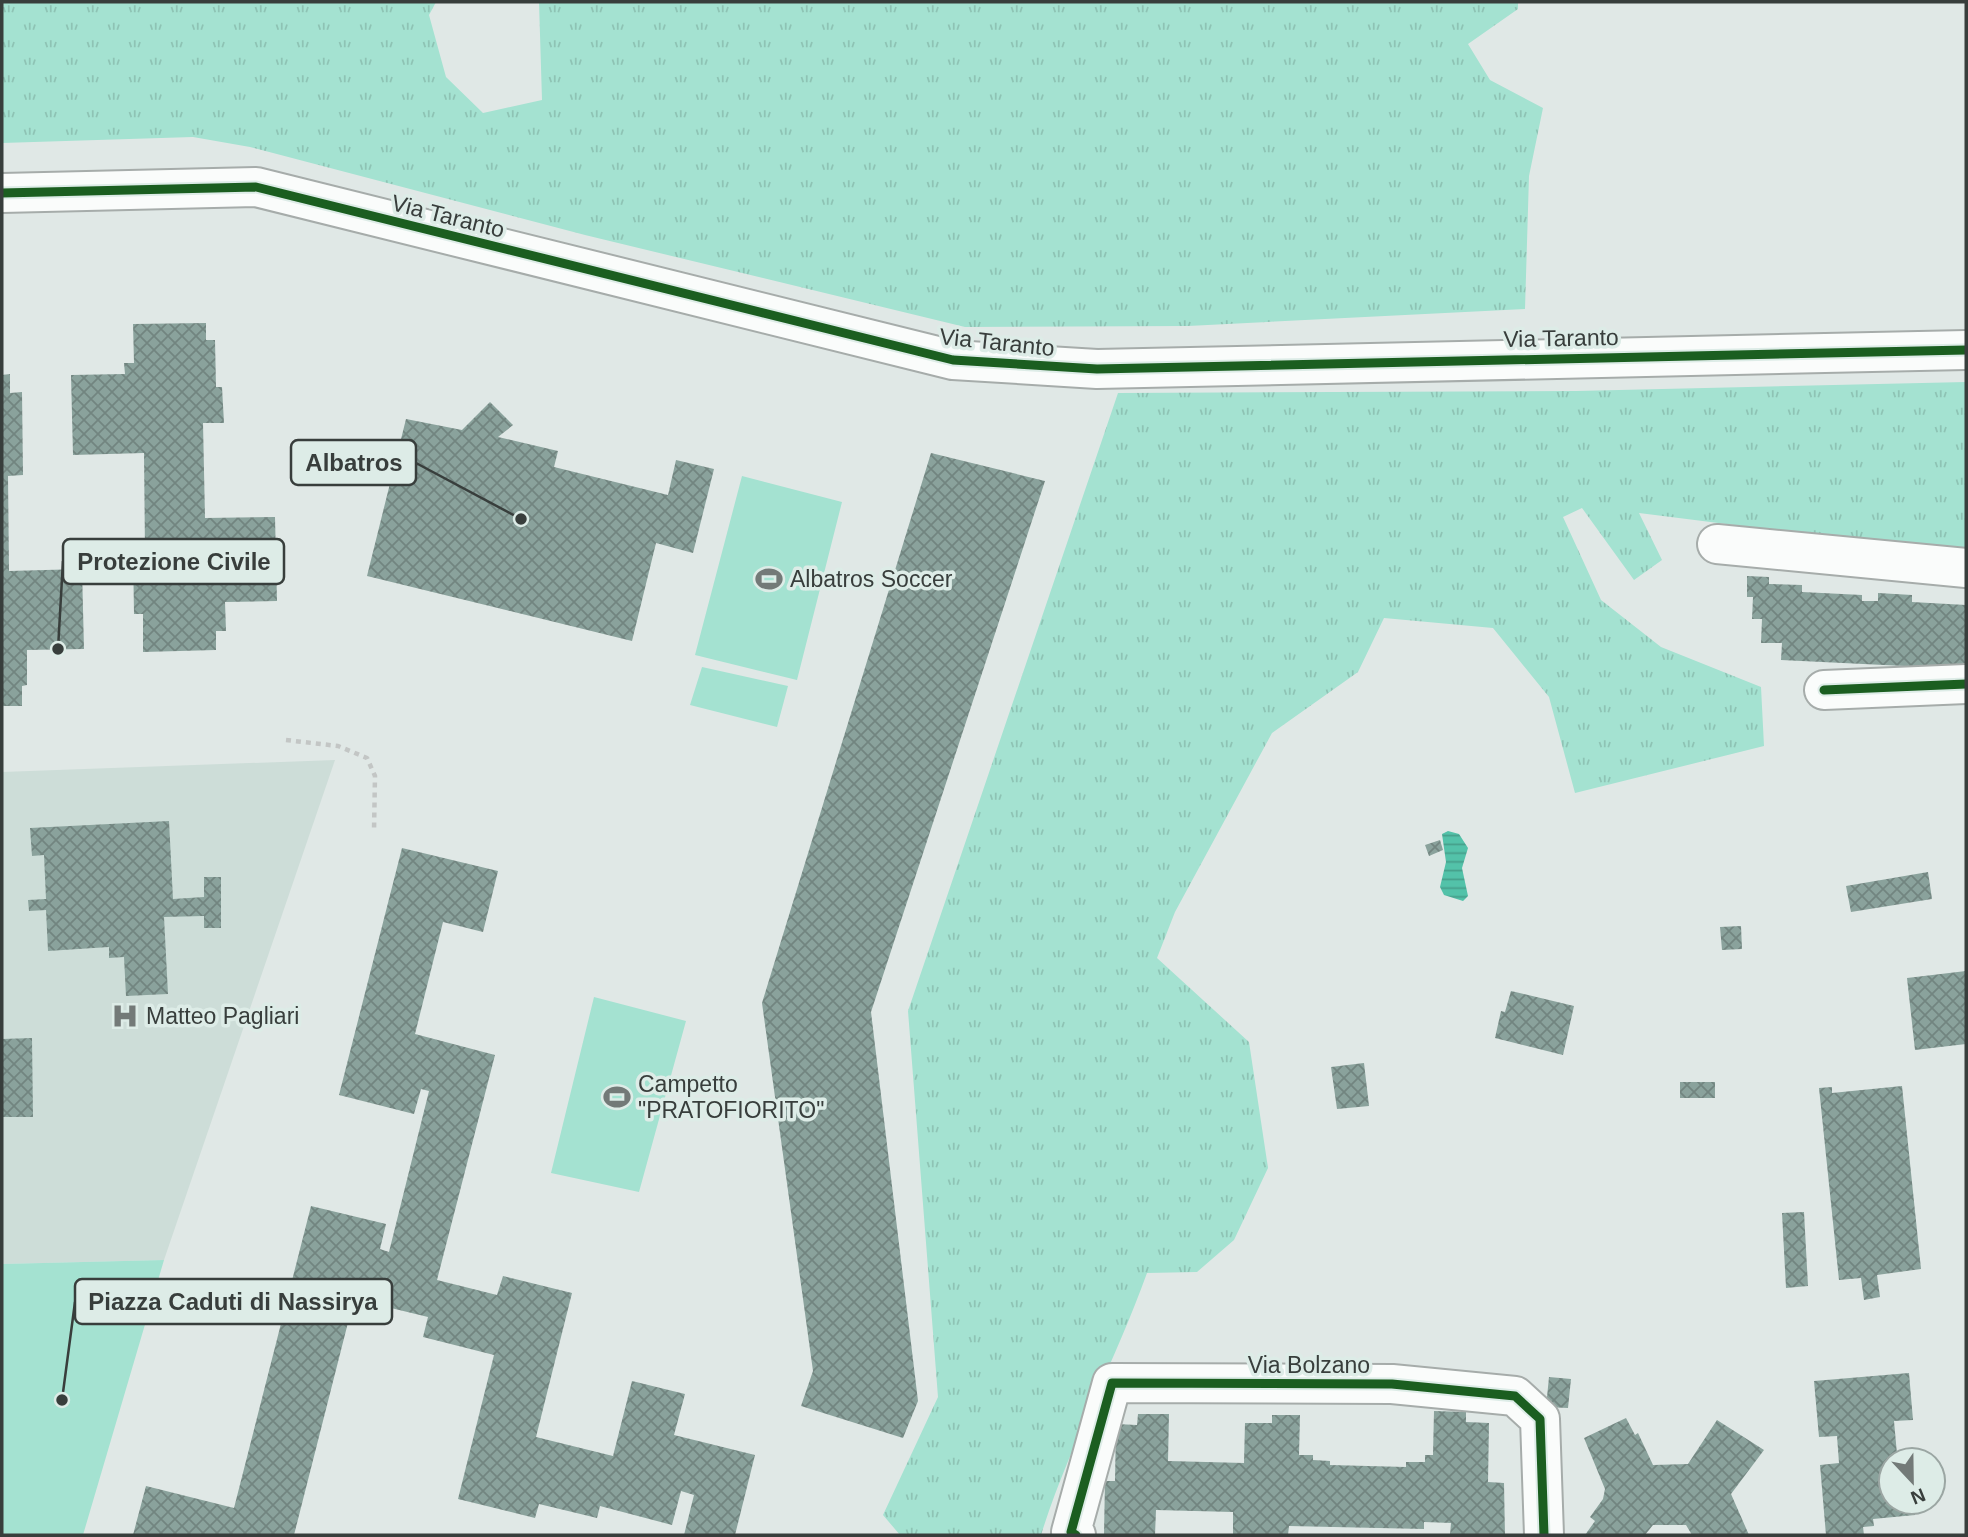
<svg xmlns="http://www.w3.org/2000/svg" width="1968" height="1537" font-family="Helvetica,sans-serif">
  <style>
    .built { fill: #cdddd8 }
    .grass { fill: url(#grass-tufts) }
    .park { fill: #a4e2d1 }
    .water { fill: url(#water-rules) }
    .building { fill: url(#building-cross-hatch) }
    .lines { fill: none; stroke-linecap: round; stroke-linejoin: round }
    .minor-casing { stroke: #a6acaa; stroke-width: 42 }
    .tertiary-casing { stroke: #a6acaa; stroke-width: 42 }
    .path { stroke: #c3c6c5; stroke-width: 4.5; stroke-dasharray: 5 5; stroke-linecap: butt }
    .minor { stroke: #fafcfb; stroke-width: 38 }
    .tertiary { stroke: #fafcfb; stroke-width: 38 }
    .cycleway-casing { stroke: #ddece7; stroke-width: 13 }
    .cycleway { stroke: #1b5e20; stroke-width: 9 }
    .labels { text-anchor: middle; stroke-width: 7; stroke-linejoin: round; paint-order: stroke }
    .street-label { font-size: 23px; fill: #383e3c; stroke: #ddece7 }
    .poi-label { font-size: 23px; fill: #383e3c; stroke: #ddece7; text-anchor: start }
    .leader { fill: none; stroke: #383e3c; stroke-width: 2.5 }
    .callout-dot { fill: #383e3c; stroke: #ddece7; stroke-width: 2.5 }
    .callout { fill: #ddece7; stroke: #383e3c; stroke-width: 2.5 }
    .callout-label { font-size: 24px; text-anchor: middle; font-weight: bold; fill: #383e3c }
  </style>
  <defs>
    <pattern id="grass-tufts" width="24" height="20" patternUnits="userSpaceOnUse" patternTransform="scale(1.75)"><rect width="24" height="20" fill="#a4e2d1"/><path d="M3 7l-1-3M5 7V3M7 7l1-3M15 17l-1-3M17 17v-4M19 17l1-3" fill="none" stroke="#8ec3b4"/></pattern>
    <pattern id="water-rules" width="6" height="5" patternUnits="userSpaceOnUse" patternTransform="scale(1.75)"><rect width="6" height="5" fill="#53c2a9"/><path d="M0 2.5h6" fill="none" stroke="#469f8b"/></pattern>
    <pattern id="building-cross-hatch" width="8" height="8" patternUnits="userSpaceOnUse" patternTransform="scale(1.75)"><rect width="8" height="8" fill="#8aa29c"/><path d="M0 0l8 8M0 8l8-8" fill="none" stroke="#728580"/></pattern>
  </defs>
  <rect width="100%" height="100%" fill="#e0e8e6"/>
  <path class="built" d="M 335,760 L 164,1260 L 2,1264 L 2,772 Z"/>
  <path class="grass" d="M 2,2 L 436,2 L 429,15 L 446,77 L 483,113 L 542,100 L 539,2 L 1518,2 L 1518,9 L 1468,44 L 1490,80 L 1543,108 L 1529,176 L 1525,309 L 1188,326 L 965,327 L 585,235 L 250,147 L 193,137 L 2,143 Z
    M 1966,382 L 1966,554 L 1639,513 L 1662,560 L 1634,580 L 1582,508 L 1563,517 L 1601,600 L 1661,647 L 1761,687 L 1764,746 L 1575,793 L 1549,697 L 1493,628 L 1384,618 L 1358,672 L 1272,733 L 1175,912 L 1157,958 L 1249,1042 L 1268,1168 L 1234,1240 L 1197,1272 L 1147,1273 C 1115,1362 1069,1446 1041,1535 L 900,1535 L 883,1515 L 938,1397 L 908,1011 L 1118,393 L 1576,391 Z"/>
  <path class="park" d="M 742,476 L 842,502 L 797,680 L 695,655 Z
    M 702,667 L 788,686 L 777,727 L 690,705 Z
    M 594,997 L 686,1021 L 639,1192 L 551,1173 Z
    M 164,1260 L 83,1535 L 2,1535 L 2,1264 Z"/>
  <path class="water" d="M 1448,831 L 1459,834 L 1468,848 L 1462,868 L 1468,896 L 1463,901 L 1444,895 L 1440,887 L 1446,862 L 1442,834 Z"/>
  <path class="building" d="M 206,323 L 206,340 L 215,340 L 216,387 L 222,387 L 224,423 L 203,423 L 205,518 L 275,517 L 277,601 L 225,602 L 226,631 L 216,631 L 216,650 L 143,652 L 143,614 L 134,614 L 133,551 L 145,551 L 144,453 L 73,455 L 71,375 L 125,374 L 124,363 L 134,363 L 133,324 Z
    M 10,374 L 10,393 L 22,392 L 23,475 L 8,476 L 9,571 L 82,569 L 84,649 L 27,650 L 27,685 L 22,686 L 22,706 L 2,706 L 2,375 Z
    M 490,402 L 513,425 L 498,437 L 558,451 L 554,467 L 668,495 L 676,460 L 714,469 L 693,553 L 656,543 L 632,641 L 367,576 L 406,419 L 462,430 Z
    M 931,453 L 1045,481 L 871,1012 L 918,1401 L 903,1438 L 801,1406 L 813,1371 L 762,1003 Z
    M 1747,576 L 1769,577 L 1769,584 L 1802,585 L 1802,592 L 1862,595 L 1862,601 L 1878,601 L 1878,593 L 1912,595 L 1912,602 L 1966,605 L 1966,669 L 1781,660 L 1782,643 L 1761,643 L 1762,619 L 1752,619 L 1753,597 L 1747,597 Z
    M 169,821 L 173,899 L 204,897 L 204,877 L 221,877 L 221,928 L 204,928 L 204,916 L 164,917 L 168,994 L 126,996 L 124,957 L 109,958 L 109,947 L 48,951 L 46,910 L 29,911 L 28,900 L 46,899 L 44,855 L 32,856 L 30,828 Z
    M 1440,840 L 1443,850 L 1429,856 L 1425,845 Z
    M 402,848 L 498,871 L 483,932 L 443,922 L 415,1034 L 495,1055 L 437,1280 L 497,1295 L 503,1276 L 572,1293 L 536,1437 L 613,1456 L 632,1381 L 685,1394 L 674,1435 L 755,1455 L 735,1535 L 684,1535 L 694,1495 L 681,1491 L 672,1525 L 600,1506 L 597,1518 L 539,1504 L 535,1518 L 458,1499 L 494,1355 L 423,1337 L 428,1317 L 354,1299 L 294,1535 L 133,1535 L 146,1486 L 234,1508 L 311,1206 L 386,1224 L 380,1249 L 389,1252 L 429,1091 L 421,1089 L 414,1114 L 339,1095 Z
    M 1928,872 L 1932,899 L 1851,912 L 1846,886 Z
    M 1741,926 L 1742,949 L 1722,950 L 1720,927 Z
    M 1966,971 L 1966,1044 L 1915,1050 L 1907,978 Z
    M 1511,991 L 1574,1006 L 1563,1055 L 1495,1038 L 1501,1011 L 1505,1012 Z
    M 32,1038 L 33,1117 L 2,1117 L 2,1039 Z
    M 1364,1063 L 1369,1106 L 1337,1109 L 1331,1067 Z
    M 1680,1082 L 1715,1082 L 1715,1098 L 1680,1098 Z
    M 1902,1086 L 1921,1269 L 1877,1275 L 1880,1297 L 1864,1300 L 1861,1278 L 1839,1280 L 1819,1088 L 1832,1087 L 1832,1093 Z
    M 1804,1212 L 1808,1286 L 1786,1288 L 1782,1213 Z
    M 1909,1373 L 1913,1420 L 1894,1421 L 1897,1454 L 1917,1452 L 1917,1460 L 1891,1460 L 1891,1502 L 1914,1502 L 1915,1515 L 1873,1519 L 1874,1526 L 1863,1527 L 1864,1535 L 1826,1535 L 1820,1465 L 1839,1463 L 1837,1436 L 1819,1437 L 1814,1381 Z
    M 1549,1377 L 1571,1379 L 1568,1408 L 1546,1407 Z
    M 1434,1411 L 1466,1412 L 1466,1422 L 1489,1423 L 1488,1482 L 1504,1483 L 1505,1535 L 1450,1535 L 1451,1523 L 1424,1522 L 1424,1529 L 1289,1526 L 1288,1535 L 1233,1535 L 1233,1512 L 1156,1510 L 1155,1535 L 1104,1535 L 1105,1481 L 1115,1481 L 1116,1424 L 1137,1425 L 1138,1414 L 1169,1414 L 1168,1461 L 1244,1463 L 1245,1423 L 1272,1423 L 1272,1415 L 1300,1415 L 1299,1455 L 1313,1455 L 1313,1460 L 1330,1461 L 1330,1465 L 1406,1467 L 1406,1462 L 1425,1462 L 1425,1455 L 1433,1455 Z
    M 1626,1418 L 1635,1435 L 1638,1433 L 1653,1465 L 1688,1464 L 1717,1420 L 1764,1450 L 1731,1494 L 1749,1535 L 1692,1535 L 1686,1525 L 1653,1525 L 1645,1535 L 1585,1535 L 1595,1521 L 1590,1517 L 1603,1499 L 1605,1489 L 1584,1438 Z"/>
  <g class="lines">
    <g class="minor-casing">
      <path id="minor" d="M 1717,544 L 1966,568
        M 1824,690 L 1966,684
        M 1076,1535 L 1071,1532 L 1112,1383 L 1392,1384 L 1515,1396 L 1540,1419 L 1544,1535"/>
    </g>
    <g class="tertiary-casing">
      <path id="tertiary" d="M 2,193 L 256,187 L 953,360 L 1097,369 L 1966,350"/>
    </g>
    <path class="path" d="M 286,740 L 338,746 L 367,758 L 375,776 L 374,831"/>
    <use href="#minor" class="minor"/>
    <use href="#tertiary" class="tertiary"/>
    <g class="cycleway-casing">
      <path id="cycleway" d="M 2,193 L 256,187 L 953,360 L 1097,369 L 1966,350
        M 1824,690 L 1966,684
        M 1076,1535 L 1071,1532 L 1112,1383 L 1392,1384 L 1515,1396 L 1540,1419 L 1544,1535"/>
    </g>
    <use href="#cycleway" class="cycleway"/>
  </g>
  <defs>
    <g id="stadium-bare" transform="scale(2.1)"><path d="M0-5a6.5 5 0 1 0 0 10a6.5 5 0 1 0 0-10ZM-3.5-1.8h7v3.6h-7Z" fill="#737a78" stroke="#ddece7" stroke-width="2.5" paint-order="stroke"/></g>
    <g id="hospital-bare" transform="scale(2.1)"><path d="M-5-5h3v3.5h4V-5h3V5h-3V1.5h-4V5h-3Z" fill="#737a78" stroke="#ddece7" stroke-width="2.5" paint-order="stroke"/></g>
  </defs>
  <g fill-rule="evenodd">
    <use href="#stadium-bare" x="769" y="579"/>
    <use href="#hospital-bare" x="125" y="1016"/>
    <use href="#stadium-bare" x="617" y="1097"/>
  </g>
  <g class="labels">
    <g class="street-label">
      <text transform="translate(448 216) rotate(14)" y="8">Via Taranto</text>
      <text transform="translate(1561 338) rotate(-1)" y="8">Via Taranto</text>
      <text transform="translate(997 342) rotate(6)" y="8">Via Taranto</text>
      <text x="1309" y="1373">Via Bolzano</text>
    </g>
    <g class="poi-label">
      <text x="790" y="587">Albatros Soccer</text>
      <text x="146" y="1024">Matteo Pagliari</text>
      <text x="638" y="1092">Campetto<tspan x="638" dy="26">"PRATOFIORITO"</tspan></text>
    </g>
  </g>
  <path class="leader" d="M521 519L416 463M58 649L63 561M62 1400L75 1302"/>
  <g class="callout-dot">
    <circle cx="521" cy="519" r="7"/>
    <circle cx="58" cy="649" r="7"/>
    <circle cx="62" cy="1400" r="7"/>
  </g>
  <g class="callout">
    <rect x="291" y="440" width="125" height="45" rx="7"/>
    <rect x="63" y="539" width="221" height="45" rx="7"/>
    <rect x="75" y="1279" width="317" height="45" rx="7"/>
  </g>
  <g class="callout-label">
    <text x="354" y="471">Albatros</text>
    <text x="174" y="570">Protezione Civile</text>
    <text x="233" y="1310">Piazza Caduti di Nassirya</text>
  </g>
  <rect width="1968" height="1537" fill="none" stroke="#383e3c" stroke-width="7"/>
  <g transform="translate(1912 1481) rotate(158)"><circle r="33" fill="#ddece7" stroke="#9ba6a3" stroke-width="2"/>
  <path d="M0-5L12 26L0 18L-12 26Z" fill="#737a78"/>
  <text y="-10" font-size="19" font-weight="bold" text-anchor="middle" fill="#383e3c">N</text>
  </g>
</svg>
